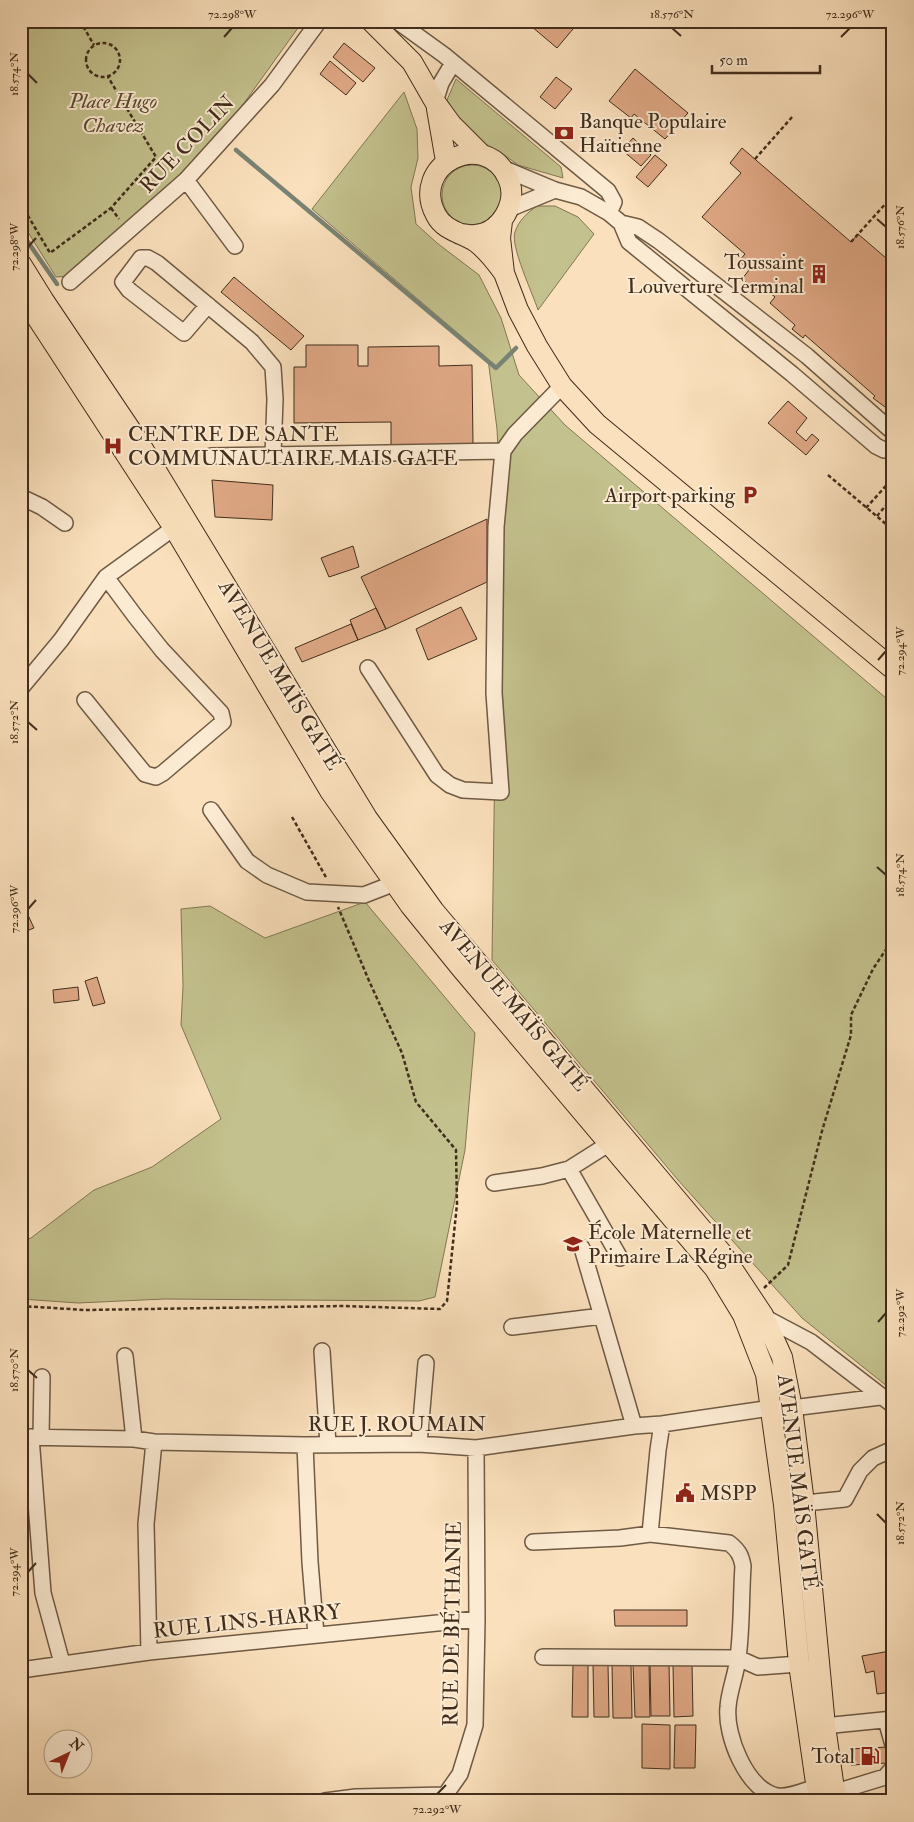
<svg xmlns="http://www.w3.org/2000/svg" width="914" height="1822" font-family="'IM FELL Double Pica',serif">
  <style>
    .green { fill: #c3c18d; stroke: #827754 }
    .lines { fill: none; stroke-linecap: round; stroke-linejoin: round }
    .stream { stroke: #798375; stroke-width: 4.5 }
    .building { fill: #e0a986; stroke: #412d1c }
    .minor-casing { stroke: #6f5a44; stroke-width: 18 }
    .major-casing { stroke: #412d1c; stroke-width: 22 }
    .path { stroke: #412d1c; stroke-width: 2.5; stroke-dasharray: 4 2.5; stroke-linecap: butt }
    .minor { stroke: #fcebd3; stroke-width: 15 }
    .major { stroke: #fae0bc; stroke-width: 20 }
    .ticks { fill: none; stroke: #412d1c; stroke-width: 2 }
    .labels { text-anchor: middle; stroke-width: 4; stroke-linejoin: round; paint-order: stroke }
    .park-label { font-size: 21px; font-style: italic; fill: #5b4b33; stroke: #fcebd3 }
    .poi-label { font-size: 21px; fill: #412d1c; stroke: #fcebd3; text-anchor: start }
    .street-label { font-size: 21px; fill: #412d1c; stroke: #fcebd3 }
    .neatline { fill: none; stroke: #412d1c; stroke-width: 2 }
    .ticks-label { font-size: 12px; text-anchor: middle; fill: #412d1c }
  </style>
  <rect width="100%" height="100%" fill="#fae0bc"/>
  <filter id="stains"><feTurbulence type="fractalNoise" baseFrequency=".004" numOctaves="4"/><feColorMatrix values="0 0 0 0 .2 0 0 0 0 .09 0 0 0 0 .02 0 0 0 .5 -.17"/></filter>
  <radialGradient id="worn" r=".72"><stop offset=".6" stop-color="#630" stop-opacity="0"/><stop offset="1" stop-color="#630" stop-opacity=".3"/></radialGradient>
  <path class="green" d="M 21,21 L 303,21 L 211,149 L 70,276 L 56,277 L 21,221 Z
    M 456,79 L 561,167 L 563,178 L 518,165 L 499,151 L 479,141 L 454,114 L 447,100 Z
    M 404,92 L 417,129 L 418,158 L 411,187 L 416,224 L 437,243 L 479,275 L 501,318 L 519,375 L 565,425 L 893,704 L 893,1391 L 802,1318 L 678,1180 L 492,960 L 499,470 L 497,429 L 488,359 L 312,209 Z
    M442 195a30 30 0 1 1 60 0a30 30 0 1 1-60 0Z
    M 537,206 L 555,206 L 578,217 L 594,234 L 538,310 C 533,294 510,246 515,232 C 519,220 527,213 537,206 Z
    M 365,902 L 475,1033 L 465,1150 L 435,1297 L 419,1301 L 164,1299 L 78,1303 L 21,1299 L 21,1242 L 31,1238 L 94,1190 L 152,1167 L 221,1119 L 181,1025 L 183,986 L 181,909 L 210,906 L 265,938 Z"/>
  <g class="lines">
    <path class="stream" d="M 236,150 L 496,368 L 516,348
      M 21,232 L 57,284"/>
  </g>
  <path class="building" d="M 525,21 L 564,21 L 573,29 L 557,48 Z
    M 344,43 L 375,68 L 363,82 L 333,57 Z
    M 330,61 L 356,83 L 346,95 L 320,74 Z
    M 635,69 L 688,113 L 665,139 L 634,114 L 631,118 L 609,101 Z
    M 556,77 L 572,89 L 555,109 L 540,97 Z
    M 633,138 L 651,155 L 641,166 L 622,150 Z
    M 742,148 L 851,242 L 858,234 L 893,264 L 893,402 L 890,400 L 885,407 L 873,398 L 875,396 L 805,335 L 803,338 L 792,329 L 795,325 L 770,303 L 775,297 L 763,287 L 758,293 L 742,279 L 749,270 L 739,261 L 745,254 L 702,217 L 741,173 L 730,163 Z
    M 655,155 L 667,165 L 648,187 L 636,177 Z
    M 234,277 L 304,336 L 291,350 L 221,292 Z
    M 306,345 L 358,345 L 358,366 L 368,366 L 368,347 L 439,346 L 439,366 L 472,365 L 473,445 L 391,445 L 391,422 L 294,423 L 294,367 L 306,367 Z
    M 788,401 L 807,418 L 796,432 L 806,441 L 812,434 L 819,440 L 806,455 L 768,423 Z
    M 212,480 L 273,485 L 272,520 L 215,517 Z
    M 487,519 L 487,582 L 386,629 L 361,577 Z
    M 353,546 L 359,567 L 329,577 L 321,558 Z
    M 461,607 L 477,639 L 428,660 L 416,629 Z
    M 376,608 L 386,629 L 358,640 L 350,620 Z
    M 351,624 L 358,640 L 302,662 L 295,648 Z
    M 21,900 L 34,928 L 24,932 L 21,925 Z
    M 97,977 L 105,1003 L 93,1006 L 85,981 Z
    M 78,987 L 79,1000 L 54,1003 L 53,990 Z
    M 614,1610 L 687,1610 L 687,1626 L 615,1626 Z
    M 890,1651 L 893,1652 L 893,1693 L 891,1692 L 877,1694 L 874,1671 L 866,1673 L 862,1656 Z
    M 650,1663 L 669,1663 L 670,1716 L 651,1716 Z
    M 692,1663 L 693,1716 L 674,1717 L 673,1664 Z
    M 573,1664 L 588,1664 L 588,1717 L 572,1717 Z
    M 593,1664 L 608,1664 L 609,1717 L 594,1717 Z
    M 631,1664 L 632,1718 L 613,1718 L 612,1665 Z
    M 633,1664 L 649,1664 L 650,1717 L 635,1717 Z
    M 642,1724 L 670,1725 L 670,1769 L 642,1768 Z
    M 675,1725 L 696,1725 L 695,1768 L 674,1768 Z
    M 887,1747 L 888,1763 L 851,1765 L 850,1749 Z"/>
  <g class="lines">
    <g class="minor-casing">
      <path id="minor" d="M 397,21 L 444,55 L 608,191 L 614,202 L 609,213
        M 889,21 L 893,24
        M 435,102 L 441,83 L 453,63
        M 500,167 L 555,190 L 581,197 L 609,213 L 621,223 L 629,242 L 792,374 L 876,446 L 884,450 L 893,447
        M 186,180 L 235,246
        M 509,209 L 555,190
        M 621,223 L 638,227 L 659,241 L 807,356 L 893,432
        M 70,282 L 186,180 L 272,85 L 319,21
        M 208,305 L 184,333 L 129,290 L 123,282 L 141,258 L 148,258 L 157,263 L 252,342 L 273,367 L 275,399 L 273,455
        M 211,456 L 503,451
        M 21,497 L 42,507 L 65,523
        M 368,668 L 437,775 L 450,785 L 463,790 L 501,792 L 494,693 L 496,527 L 503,451 L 515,434 L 562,386
        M 21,688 L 61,640 L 106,577 L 182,522
        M 85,700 L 145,774 L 156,777 L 163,773 L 223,722 L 221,713 L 162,650 L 135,616 L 106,577
        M 211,810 L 247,861 L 267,875 L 307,892 L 364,895 L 395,883
        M 569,1169 L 620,1258
        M 494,1183 L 542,1176 L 569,1169 L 610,1143
        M 582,1248 L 634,1426
        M 760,1315 L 811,1342 L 893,1405
        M 512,1327 L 602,1316
        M 322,1351 L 328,1445
        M 125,1356 L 134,1439
        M 21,1437 L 134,1439 L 154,1442 L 305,1445 L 419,1444 L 476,1448 L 634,1426 L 662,1424 L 771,1408 L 792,1408 L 880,1397
        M 31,1437 L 43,1593 L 62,1663
        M 41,1437 L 42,1377
        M 419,1444 L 426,1363
        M 305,1445 L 310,1562 L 316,1635
        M 795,1504 L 845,1499 L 860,1471 L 873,1458 L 893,1449
        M 650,1534 L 729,1543 C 738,1550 741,1555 743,1566 C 741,1596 742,1628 738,1658 C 736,1675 729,1691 728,1707 C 725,1735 746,1789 777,1796 C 790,1798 805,1790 817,1787
        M 533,1542 L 620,1538 L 650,1534 L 658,1450 L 662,1424
        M 149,1652 L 146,1524 L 154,1442
        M 543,1657 L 738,1658 L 758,1667 L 799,1664
        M 21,1670 L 149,1652 L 477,1619
        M 886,1720 L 893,1745
        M 814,1727 L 893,1719
        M 836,1792 L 885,1777 L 893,1768
        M 325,1801 L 356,1797 L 445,1795
        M 441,1801 L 460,1774 L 475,1725 L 477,1619 L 476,1448"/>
    </g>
    <g class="major-casing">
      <path id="major" d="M 371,21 L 412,62 L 435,102 L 451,124 L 482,155
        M 437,109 L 446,161
        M 502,221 L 500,238 L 504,273 L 518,310 L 537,346 L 562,386 L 597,424 L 893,669
        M 460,234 C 465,234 471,236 475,235 C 501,233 519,202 508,178 C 484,127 409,165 436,215 C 444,231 463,233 476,242 C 488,251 496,262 504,273
        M 21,264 L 44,301 L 138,441 L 367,818 L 434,911 L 721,1252 L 763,1315 L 782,1357 L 792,1408 L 804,1503 L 825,1726 L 833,1782 L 838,1801
        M 21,293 L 174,528 L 330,791 L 410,905 L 461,968 L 715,1269 L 743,1315 L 766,1374 L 784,1505 L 799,1664 L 816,1783 L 822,1801"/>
    </g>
    <path class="path" d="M 80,21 L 94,45
      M86 60a17 17 0 1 1 34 0a17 17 0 1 1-34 0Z
      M 755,159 L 793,116
      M 21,204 L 50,253 L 111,208 L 156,157 L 108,77
      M 111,208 L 119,219
      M 851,242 L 888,201
      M 887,464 L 893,470
      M 828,475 L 893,530
      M 866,508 L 893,478
      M 877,516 L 893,497
      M 887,525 L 893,518
      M 292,817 L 327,879
      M 764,1288 L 788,1265 L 822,1131 L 851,1035 L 851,1015 L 873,969 L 893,939
      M 21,1306 L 85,1310 L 342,1306 L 440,1309 L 447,1301 L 457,1204 L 456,1150 L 416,1102 L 402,1053 L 370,983 L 338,907"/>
    <use href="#minor" class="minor"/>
    <use href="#major" class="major"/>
  </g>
  <path class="ticks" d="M 672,28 L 681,36M 224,37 L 232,28M 841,37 L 850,28M 28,74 L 37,83M 877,219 L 886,227M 28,247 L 36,238M 878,660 L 886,651M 28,722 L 37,730M 877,867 L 886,875M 28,909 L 36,900M 878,1322 L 886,1313M 28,1370 L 37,1378M 877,1514 L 886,1523M 28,1572 L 36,1563M 437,1794 L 446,1785"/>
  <defs>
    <g id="bank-bare" transform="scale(1.5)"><path d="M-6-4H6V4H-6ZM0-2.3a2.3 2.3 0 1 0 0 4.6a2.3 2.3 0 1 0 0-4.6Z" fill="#8f2418" stroke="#fcebd3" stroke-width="2.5" paint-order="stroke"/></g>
    <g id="building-bare" transform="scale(1.5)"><path d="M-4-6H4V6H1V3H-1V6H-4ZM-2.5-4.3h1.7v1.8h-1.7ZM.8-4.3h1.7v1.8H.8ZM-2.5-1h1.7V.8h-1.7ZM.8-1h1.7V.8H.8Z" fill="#8f2418" stroke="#fcebd3" stroke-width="2.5" paint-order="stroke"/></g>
    <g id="hospital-bare" transform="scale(1.5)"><path d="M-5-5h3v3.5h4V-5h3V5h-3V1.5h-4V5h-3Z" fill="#8f2418" stroke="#fcebd3" stroke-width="2.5" paint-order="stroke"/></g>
    <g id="parking-bare" transform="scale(1.5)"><path d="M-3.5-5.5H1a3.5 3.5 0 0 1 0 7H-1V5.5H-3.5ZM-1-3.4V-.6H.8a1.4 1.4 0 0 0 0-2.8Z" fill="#8f2418" stroke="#fcebd3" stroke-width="2.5" paint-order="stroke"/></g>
    <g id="school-bare" transform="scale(1.5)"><path d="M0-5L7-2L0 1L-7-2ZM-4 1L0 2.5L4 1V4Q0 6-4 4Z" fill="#8f2418" stroke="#fcebd3" stroke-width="2.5" paint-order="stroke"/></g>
    <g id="civic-bare" transform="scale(1.5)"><path d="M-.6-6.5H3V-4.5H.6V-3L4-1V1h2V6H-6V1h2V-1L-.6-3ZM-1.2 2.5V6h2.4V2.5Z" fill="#8f2418" stroke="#fcebd3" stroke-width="2.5" paint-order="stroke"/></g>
    <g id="fuel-bare" transform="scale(1.5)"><path d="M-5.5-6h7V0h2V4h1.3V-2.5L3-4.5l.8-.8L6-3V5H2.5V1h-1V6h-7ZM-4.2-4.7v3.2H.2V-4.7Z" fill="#8f2418" stroke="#fcebd3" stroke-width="2.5" paint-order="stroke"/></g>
  </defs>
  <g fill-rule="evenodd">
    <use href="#bank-bare" x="564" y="133"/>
    <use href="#building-bare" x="819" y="274"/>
    <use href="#hospital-bare" x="113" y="446"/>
    <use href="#parking-bare" x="750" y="495"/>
    <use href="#school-bare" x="573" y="1244"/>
    <use href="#civic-bare" x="685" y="1493"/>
    <use href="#fuel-bare" x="870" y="1756"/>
  </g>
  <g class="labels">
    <g class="park-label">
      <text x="113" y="108">Place Hugo<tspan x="113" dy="24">Chavez</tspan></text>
    </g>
    <g class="poi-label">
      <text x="579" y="128">Banque Populaire<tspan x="579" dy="24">Haïtienne</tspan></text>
      <text x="804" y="269" text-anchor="end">Toussaint<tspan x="804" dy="24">Louverture Terminal</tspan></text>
      <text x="128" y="441">CENTRE DE SANTE<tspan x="128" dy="24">COMMUNAUTAIRE MAIS GATE</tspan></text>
      <text x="735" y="502" text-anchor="end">Airport parking</text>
      <text x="588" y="1239">École Maternelle et<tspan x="588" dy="24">Primaire La Régine</tspan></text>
      <text x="700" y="1500">MSPP</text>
      <text x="855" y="1763" text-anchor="end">Total</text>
    </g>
    <g class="street-label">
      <text transform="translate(187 144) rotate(-46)" y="7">RUE COLIN</text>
      <text transform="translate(280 675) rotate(59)" y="7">AVENUE MAÏS GATÉ</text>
      <text transform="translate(514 1005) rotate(50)" y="7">AVENUE MAÏS GATÉ</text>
      <text x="397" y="1431">RUE J. ROUMAIN</text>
      <text transform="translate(798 1482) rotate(83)" y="7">AVENUE MAÏS GATÉ</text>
      <text transform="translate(247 1621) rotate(-6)" y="7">RUE LINS-HARRY</text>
      <text transform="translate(452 1624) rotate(-89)" y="7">RUE DE BÉTHANIE</text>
    </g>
  </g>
  <rect width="914" height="1822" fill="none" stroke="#fae0bc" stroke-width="55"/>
  <g transform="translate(68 1754) rotate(43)"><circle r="24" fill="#fcebd3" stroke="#b19f8a"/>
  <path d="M0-4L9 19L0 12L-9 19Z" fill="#8f2418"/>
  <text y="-8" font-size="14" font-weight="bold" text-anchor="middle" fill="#412d1c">N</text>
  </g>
  <path d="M712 65v8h108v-8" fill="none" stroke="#412d1c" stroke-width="2.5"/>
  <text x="719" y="65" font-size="15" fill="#412d1c" stroke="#fcebd3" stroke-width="4" paint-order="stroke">50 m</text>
  <rect x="28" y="28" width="858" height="1766" class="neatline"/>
  <g class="ticks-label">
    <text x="232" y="18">72.298°W</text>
    <text x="672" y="18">18.576°N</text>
    <text x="850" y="18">72.296°W</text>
    <text transform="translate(14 74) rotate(-90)" y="4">18.574°N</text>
    <text transform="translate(900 227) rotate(-90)" y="4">18.576°N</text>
    <text transform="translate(14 247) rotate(-90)" y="4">72.298°W</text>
    <text transform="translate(900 651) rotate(-90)" y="4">72.294°W</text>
    <text transform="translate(14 722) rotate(-90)" y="4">18.572°N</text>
    <text transform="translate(900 875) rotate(-90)" y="4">18.574°N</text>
    <text transform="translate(14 909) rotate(-90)" y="4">72.296°W</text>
    <text transform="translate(900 1313) rotate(-90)" y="4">72.292°W</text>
    <text transform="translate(14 1370) rotate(-90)" y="4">18.570°N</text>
    <text transform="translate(900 1523) rotate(-90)" y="4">18.572°N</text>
    <text transform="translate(14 1572) rotate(-90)" y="4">72.294°W</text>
    <text x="437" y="1813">72.292°W</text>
  </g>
  <rect width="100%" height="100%" filter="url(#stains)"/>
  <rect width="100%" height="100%" fill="url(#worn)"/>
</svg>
